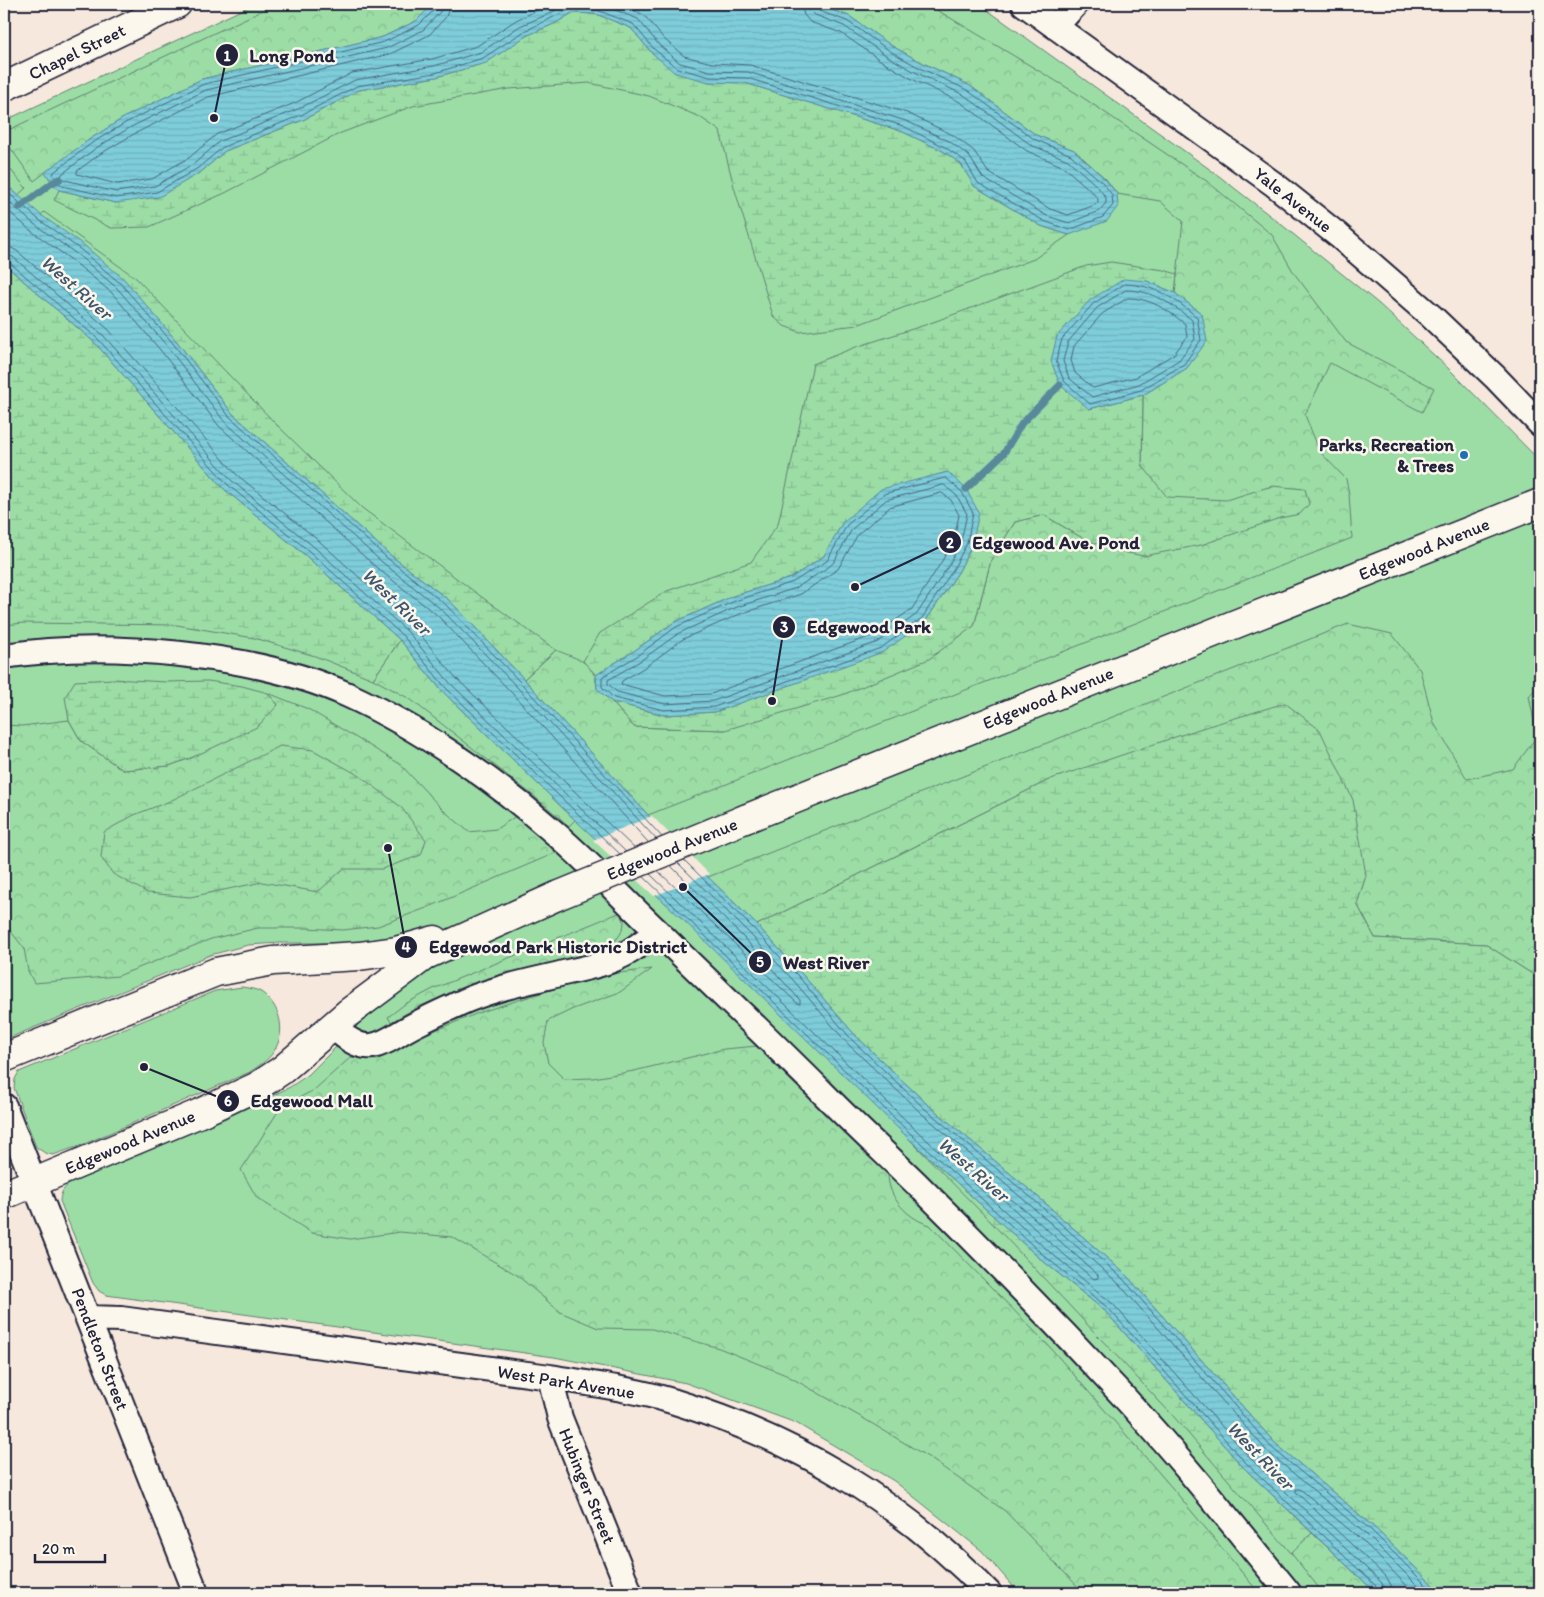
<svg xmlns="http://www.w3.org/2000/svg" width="1544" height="1597" font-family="Itim,sans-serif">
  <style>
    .green { fill: #9cdda6; stroke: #5f8070 }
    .forest { fill: url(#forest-crowns); stroke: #5f8070 }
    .wetland { fill: url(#wetland-marsh); stroke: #5f8070 }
    .water { fill: url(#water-rules); stroke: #59899b }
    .pier { fill: #f6e8dc }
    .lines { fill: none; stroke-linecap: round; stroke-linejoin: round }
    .shore { stroke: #47667b; stroke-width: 1 }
    .stream { stroke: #59899b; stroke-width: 7 }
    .street-casing { stroke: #22223b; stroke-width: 28 }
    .secondary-casing { stroke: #22223b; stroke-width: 31 }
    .street { stroke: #fbf7ec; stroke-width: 24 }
    .secondary { stroke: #fbf7ec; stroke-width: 28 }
    .secondary-bridge-casing { stroke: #22223b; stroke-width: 31; stroke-linecap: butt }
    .secondary-bridge { stroke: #fbf7ec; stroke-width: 28 }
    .poi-dot { fill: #1f6fb2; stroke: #fbf7ec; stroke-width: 2 }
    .labels { text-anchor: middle; stroke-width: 5; stroke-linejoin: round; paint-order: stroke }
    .street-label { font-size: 18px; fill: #22223b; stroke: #fbf7ec }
    .poi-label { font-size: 18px; font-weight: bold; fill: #22223b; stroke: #fbf7ec; text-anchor: end }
    .water-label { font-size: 19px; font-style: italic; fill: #3e556b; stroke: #fbf7ec }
    .leader { fill: none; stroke: #22223b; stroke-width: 2 }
    .callout-dot { fill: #22223b; stroke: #fbf7ec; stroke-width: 2 }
    .mark-label { font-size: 15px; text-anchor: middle; font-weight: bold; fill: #fff }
    .callout-label { font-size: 19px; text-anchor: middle; font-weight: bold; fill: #22223b; stroke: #fbf7ec; stroke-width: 5; stroke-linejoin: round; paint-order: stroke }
  </style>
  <defs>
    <pattern id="forest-crowns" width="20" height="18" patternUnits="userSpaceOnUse" patternTransform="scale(1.25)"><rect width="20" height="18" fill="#9cdda6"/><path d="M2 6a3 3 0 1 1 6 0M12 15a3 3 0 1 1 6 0" fill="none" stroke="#86bd90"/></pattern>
    <pattern id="wetland-marsh" width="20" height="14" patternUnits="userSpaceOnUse" patternTransform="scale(1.25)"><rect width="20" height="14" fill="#9cdda6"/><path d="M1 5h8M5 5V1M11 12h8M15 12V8" fill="none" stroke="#86bd90"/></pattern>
    <pattern id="water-rules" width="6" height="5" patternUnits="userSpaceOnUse" patternTransform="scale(1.25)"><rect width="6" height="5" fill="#7ecddb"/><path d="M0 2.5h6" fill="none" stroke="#6db0bd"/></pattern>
  </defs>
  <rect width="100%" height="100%" fill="#f6e8dc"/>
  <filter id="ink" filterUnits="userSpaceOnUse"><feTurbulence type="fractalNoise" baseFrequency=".02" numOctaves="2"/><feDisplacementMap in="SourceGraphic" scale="10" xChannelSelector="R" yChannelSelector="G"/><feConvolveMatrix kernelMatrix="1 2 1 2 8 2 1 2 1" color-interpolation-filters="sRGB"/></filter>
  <g filter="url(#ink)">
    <path class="green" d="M 254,4 L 979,4 L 1215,173 L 1282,225 L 1379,304 L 1450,370 L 1540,461 L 1540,1593 L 1019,1593 L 982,1551 L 894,1481 L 796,1423 L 686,1383 L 554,1357 L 106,1295 L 99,1291 L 93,1283 L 60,1201 C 61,1192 63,1188 71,1183 L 226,1118 L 290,1087 L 308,1075 L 379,1004 L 398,990 L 379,940 L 346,943 L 280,943 L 248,945 L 210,955 L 4,1040 L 4,121 Z
      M 242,987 C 248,988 256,989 261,992 C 280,1005 287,1031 274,1051 C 269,1060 258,1066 250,1072 L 82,1145 L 53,1155 L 45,1153 L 36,1147 L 14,1088 L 15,1079 L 19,1072 L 215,991 Z"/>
    <path class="forest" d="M 276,4 L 433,4 L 416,21 L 383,37 L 202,79 L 125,117 L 90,139 L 34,181 L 4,139 L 4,132 Z
      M 814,4 L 927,4 L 1076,93 L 1208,182 L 1272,235 L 1294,273 L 1346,342 L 1434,388 L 1422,412 L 1330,363 L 1305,415 L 1320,452 L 1346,479 L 1349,494 L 1352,538 L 648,815 L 524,679 L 556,650 C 579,660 595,661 597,689 L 612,702 L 634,727 L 725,730 L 974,626 L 991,560 L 1015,522 L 1044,515 L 1079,536 L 1142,465 L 1143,395 L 1187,368 L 1202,314 L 1175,293 L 1183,221 L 1160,201 L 1117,194 L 1106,179 L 1074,150 L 1036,135 L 969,85 L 921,62 L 892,46 L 849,16 Z
      M 4,162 L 26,188 L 18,195 L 4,183 Z
      M 1348,624 L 1392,634 L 1420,670 L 1434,723 L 1467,779 L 1513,769 L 1537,736 L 1529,696 L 1540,684 L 1540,979 L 1485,944 L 1375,938 L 1357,904 L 1366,875 L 1051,779 L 757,925 L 708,877 Z
      M 400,640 L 442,691 L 575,820 L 569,826 L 535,797 L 410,699 L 373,679 Z
      M 268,693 L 308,709 L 400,764 L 442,809 L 469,832 L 496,829 L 516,816 L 560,851 L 429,907 L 378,926 L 343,930 L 306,928 L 258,928 L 211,939 L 118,976 L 34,983 L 28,971 L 24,948 L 4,923 L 4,725 L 22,726 L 69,720 L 81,741 L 123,770 L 169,766 L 193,757 L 278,705 Z
      M 621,912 C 622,915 624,919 624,923 C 624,931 615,943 608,948 C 589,960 543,966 519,972 C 474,983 431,998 391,1022 L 388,1017 L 405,1004 L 433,989 Z
      M 652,969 L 620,992 L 573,1009 L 548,1021 L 544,1043 L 548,1063 L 564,1079 L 593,1078 L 634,1071 L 724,1049 L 758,1046 L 888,1174 C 888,1198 908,1219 930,1225 L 1048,1345 L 1174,1490 L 1259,1593 L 1084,1593 L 1005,1511 L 928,1457 L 861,1417 L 786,1375 L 719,1348 L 652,1329 L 598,1328 L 560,1312 L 517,1275 L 452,1237 L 400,1232 L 350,1239 L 312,1233 L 257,1198 L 241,1170 L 277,1113 L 289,1103 L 314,1090 L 351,1057 L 377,1060 L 411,1040 L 481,1012 L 566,985 L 604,975 Z
      M 1312,1533 L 1376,1593 L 1323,1593 L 1291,1553 Z"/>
    <path class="wetland" d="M 572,13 L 596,14 L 631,28 L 651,52 L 709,82 L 745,83 L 901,131 L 943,151 L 961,164 L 974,186 L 1041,226 L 1069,235 L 1034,259 L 857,325 L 800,332 L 784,326 L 773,316 L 734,187 L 720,131 L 700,117 L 649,96 L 589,83 L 509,89 L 413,106 L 341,133 L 225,193 L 149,227 L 111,228 L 54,200 L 59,190 L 116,203 L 201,172 L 225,151 L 303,120 L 359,90 L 436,77 L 485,63 L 526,36 L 556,23 Z
      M 44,212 L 136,278 L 275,423 L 362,508 L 479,595 L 556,650 L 524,679 L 450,601 L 389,554 L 232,413 L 175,339 L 41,215 Z
      M 1111,262 L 1164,270 L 1177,274 L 1175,293 L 1147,281 L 1089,409 L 1143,395 L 1142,465 L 1167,497 L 1226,500 L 1272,486 L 1305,489 L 1309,504 L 1300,514 L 1280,518 L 1201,545 L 1144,556 L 1111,550 L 1079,536 L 1044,515 L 1015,522 L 991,560 L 974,626 L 929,659 L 842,695 L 725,730 L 634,727 L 612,702 L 664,715 L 715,712 L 806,679 L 925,622 L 959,571 L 972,545 L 947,472 L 920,480 L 843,522 L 824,556 L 791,578 L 733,596 L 673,623 L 634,651 L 596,675 L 583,661 L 600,633 L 667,591 L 751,562 L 778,524 L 813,364 L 856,347 L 925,325 L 1086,266 Z
      M 4,264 L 95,343 L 224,489 L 305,555 L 400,640 L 373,679 L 315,656 L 254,638 L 177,625 L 24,623 L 4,625 Z
      M 113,679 L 166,682 L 208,681 L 242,686 L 268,693 L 278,705 L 257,727 L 193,757 L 169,766 L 123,770 L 81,741 L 69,720 L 65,697 L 75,681 Z
      M 1285,703 L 1320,730 L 1353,800 L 1366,875 L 1357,904 L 1375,938 L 1485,944 L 1540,979 L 1540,1593 L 1441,1593 L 1375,1528 L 1275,1443 L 1126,1275 L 1037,1196 L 927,1104 L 856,1036 L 801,973 L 757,925 L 1051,779 L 1202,728 Z
      M 280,746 L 313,750 L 360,776 L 401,807 L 426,840 L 421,855 L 382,869 L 343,869 L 318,892 L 262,882 L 190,897 L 148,893 L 113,874 L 101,857 L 104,832 L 134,815 L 170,801 Z
      M 908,1138 L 1038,1257 L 1105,1311 L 1243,1467 L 1312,1533 L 1291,1553 L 1174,1417 L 991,1222 Z"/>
    <path class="water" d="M 433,4 L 475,5 L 480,4 L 814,4 L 849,16 L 892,46 L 921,62 L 969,85 L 1036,135 L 1074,150 L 1106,180 L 1117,194 L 1118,206 L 1107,221 L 1069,235 L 1041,226 L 974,186 L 961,164 L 943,151 L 901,131 L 745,83 L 709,82 L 675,73 L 651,52 L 631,28 L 596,14 L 572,13 L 556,23 L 526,36 L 486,63 L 436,77 L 359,90 L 303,120 L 225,151 L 201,172 L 159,197 L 116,203 L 59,190 L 52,183 L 45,172 L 90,139 L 125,117 L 202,79 L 383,37 L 416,21 Z
      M 4,183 L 41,215 L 85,246 L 125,280 L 175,339 L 232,413 L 389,554 L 450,601 L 524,679 L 648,815 L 708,877 L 757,925 L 801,973 L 856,1036 L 927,1104 L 1037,1196 L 1126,1275 L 1275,1443 L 1375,1528 L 1441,1593 L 1376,1593 L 1243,1467 L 1105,1311 L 1038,1257 L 908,1138 L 677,914 L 575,820 L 442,691 L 400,640 L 305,555 L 224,489 L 95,343 L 4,264 Z
      M 1124,279 L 1147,281 L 1175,293 L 1202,314 L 1207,341 L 1187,368 L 1143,395 L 1089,409 L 1060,385 L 1051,361 L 1057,336 L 1090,300 Z
      M 948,472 L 966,489 L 979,513 L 972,545 L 959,571 L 925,622 L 883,652 L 715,712 L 664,715 L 612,702 L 597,689 L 596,675 L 634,651 L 673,623 L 733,596 L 791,578 L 824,556 L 843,522 L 881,489 Z"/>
    <path class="pier" d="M 652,816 L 709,874 L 654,896 L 593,840 Z"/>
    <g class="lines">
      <path class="shore" d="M 436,4 L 435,9 L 419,25 L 384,42 L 204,84 L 127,122 L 92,143 L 54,172 L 53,175 L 62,186 L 116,198 L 157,192 L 198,168 L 223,147 L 301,115 L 357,86 L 435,73 L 483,58 L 523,32 L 572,8 L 597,10 L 633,24 L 654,49 L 677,68 L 710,77 L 747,78 L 903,126 L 945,147 L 965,161 L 978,183 L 1044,221 L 1069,230 L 1103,217 L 1113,205 L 1112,195 L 1103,183 L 1071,155 L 1034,139 L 967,90 L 918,67 L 890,51 L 847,21 L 819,11 L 816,7 L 815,4
        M 442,4 L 440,12 L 423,30 L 387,48 L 206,90 L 131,127 L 96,148 L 62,174 L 61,177 L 65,180 L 116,192 L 155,186 L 195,163 L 220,141 L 298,109 L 355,80 L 434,66 L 481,52 L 520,26 L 551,13 L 565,4
        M 450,4 L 446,17 L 429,35 L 390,54 L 208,97 L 134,134 L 100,154 L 77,171 L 77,174 L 117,184 L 152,179 L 190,157 L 217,134 L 295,103 L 352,73 L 432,59 L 477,46 L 516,20 L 551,4
        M 600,4 L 638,19 L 659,45 L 680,63 L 710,71 L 748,72 L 906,121 L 949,141 L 969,156 L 983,178 L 1047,216 L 1069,223 L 1099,211 L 1106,203 L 1106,198 L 1098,187 L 1068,160 L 1031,145 L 964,95 L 915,72 L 887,56 L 844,26 L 815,15 L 810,10 L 809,4
        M 620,4 L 644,15 L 664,39 L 684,56 L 712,63 L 750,65 L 907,113 L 953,135 L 974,151 L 988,172 L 1050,209 L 1068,215 L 1095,205 L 1098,202 L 1098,199 L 1092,192 L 1064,167 L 1027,151 L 960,102 L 912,79 L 883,62 L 841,33 L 810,22 L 804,15 L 801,4
        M 4,189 L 38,219 L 81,250 L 121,284 L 172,342 L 229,416 L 386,557 L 446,605 L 520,682 L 662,837
        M 4,198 L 34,224 L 78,255 L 117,288 L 167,346 L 224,421 L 382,562 L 442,610 L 516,686 L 656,839
        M 4,207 L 30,230 L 73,261 L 112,293 L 161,351 L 219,426 L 377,568 L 437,615 L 510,691 L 648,842
        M 4,247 L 10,247 L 17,251 L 108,329 L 237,475 L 318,540 L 413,626 L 456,678 L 634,848
        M 4,254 L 13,257 L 103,335 L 232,481 L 313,546 L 408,632 L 450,683 L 626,852
        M 4,261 L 9,262 L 98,339 L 228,485 L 309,551 L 403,636 L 446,688 L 620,854
        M 1125,284 C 1155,285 1174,298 1197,317 L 1201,340 L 1184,364 L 1141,390 L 1090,404 L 1064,381 L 1056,361 L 1062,339 L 1093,304 Z
        M 1126,290 C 1152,290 1172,304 1192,320 L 1195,339 L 1179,360 L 1139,384 L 1092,397 L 1069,378 L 1063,361 L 1068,342 L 1097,308 Z
        M 1128,298 C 1150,298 1168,310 1185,324 L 1187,337 L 1174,354 L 1136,377 L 1093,388 L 1075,373 L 1071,360 L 1074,346 L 1102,314 Z
        M 946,478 L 962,492 L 973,513 L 967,543 L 954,568 L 922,618 L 881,648 L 714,707 L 664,710 L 614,698 L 602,687 L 602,677 L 637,656 L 676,627 L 735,601 L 793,582 L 827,561 L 847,525 L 884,494 Z
        M 944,485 L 957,496 L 967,514 L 961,541 L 949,565 L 917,614 L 878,642 L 713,701 L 665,704 L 617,692 L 608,684 L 608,680 L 640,661 L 679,633 L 737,607 L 796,588 L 830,566 L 834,562 L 852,529 L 886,500 Z
        M 942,493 L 951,500 L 959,515 L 954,539 L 942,561 L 912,609 L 874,635 L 711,694 L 665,696 L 621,684 L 622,681 L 645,667 L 683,639 L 740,614 L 801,594 L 838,569 L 858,534 L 890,507 Z
        M 684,860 L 753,928 L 798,976 L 852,1040 L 924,1108 L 1034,1200 L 1123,1279 L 1271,1447 L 1372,1531 L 1434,1593
        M 678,863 L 749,933 L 793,980 L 848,1044 L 920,1112 L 1030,1205 L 1118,1283 L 1267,1451 L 1368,1536 L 1425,1593
        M 658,871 L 797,1003 L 800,1004 L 800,1000 L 744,938 L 671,866
        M 650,874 L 916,1130 L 1045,1248 L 1113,1304 L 1251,1459 L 1382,1583 L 1385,1593
        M 644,877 L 912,1135 L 1041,1253 L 1108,1308 L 1246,1463 L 1377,1587 L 1379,1593
        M 1003,1193 L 1025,1210 L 1098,1275 L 1098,1278 L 1094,1279 L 1050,1243 L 1002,1198 L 1001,1195 Z
        M 1392,1593 L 1391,1585 L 1387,1578 L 1296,1492 L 1296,1489 L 1300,1489 L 1363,1541 L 1414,1593"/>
      <path class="stream" d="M 20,207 L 52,183 L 60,179
        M 966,489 L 1004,453 L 1022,423 L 1060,385"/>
      <g class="street-casing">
        <path id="street" d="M 1024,4 L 1275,185 L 1339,236 L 1431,316 L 1495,377 L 1540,424
          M 1056,26 L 1076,4
          M 4,656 C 104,640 255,653 348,695 C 416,726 492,778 549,828 C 587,860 621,897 657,931 C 711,984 765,1035 818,1088 C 851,1122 886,1154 920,1187 C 989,1255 1057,1325 1123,1396 C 1181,1459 1235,1527 1289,1593
          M 333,1026 C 343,1036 357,1048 372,1046 C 385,1044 396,1035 407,1029 C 423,1020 441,1012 458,1004 C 492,988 532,981 568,972 C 585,968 604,965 619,957 C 633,951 645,941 657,931
          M 4,1106 L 196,1593
          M 88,1318 L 121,1319 L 550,1377 C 591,1384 633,1389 672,1401 C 796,1439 899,1500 989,1593
          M 550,1377 L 560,1418 L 630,1593"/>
      </g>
      <g class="secondary-casing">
        <path id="secondary" d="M 4,87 L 177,4
          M 745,819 L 1540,503
          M 4,1058 L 216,972 L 273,961 L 359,956 L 396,951 L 435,940
          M 4,1195 L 200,1113 L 258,1086 L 282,1070 L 348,1013 L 426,955 L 557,896"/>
      </g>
      <use href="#street" class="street"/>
      <use href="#secondary" class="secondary"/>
      <g class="secondary-bridge-casing">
        <path id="secondary-bridge" d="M 557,896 L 745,819"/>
      </g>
      <use href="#secondary-bridge" class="secondary-bridge"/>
    </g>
  </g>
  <circle class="poi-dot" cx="1464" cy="455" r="5"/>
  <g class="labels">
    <g class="street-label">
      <text transform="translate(77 52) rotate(-26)" y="6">Chapel Street</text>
      <text transform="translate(1293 200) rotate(38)" y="6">Yale Avenue</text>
      <text transform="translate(1424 549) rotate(-22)" y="6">Edgewood Avenue</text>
      <text transform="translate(1048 698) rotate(-22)" y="6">Edgewood Avenue</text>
      <text transform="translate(672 849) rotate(-22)" y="6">Edgewood Avenue</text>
      <text transform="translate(130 1142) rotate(-23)" y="6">Edgewood Avenue</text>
      <text transform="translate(100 1349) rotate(69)" y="6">Pendleton Street</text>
      <text transform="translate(566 1382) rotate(9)" y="6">West Park Avenue</text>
      <text transform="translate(587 1486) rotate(68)" y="6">Hubinger Street</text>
    </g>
    <g class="poi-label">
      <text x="1454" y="451">Parks, Recreation<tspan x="1454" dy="21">&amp; Trees</tspan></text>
    </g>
    <g class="water-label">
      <text transform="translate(77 287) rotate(41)" y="7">West River</text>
      <text transform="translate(397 601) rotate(44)" y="7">West River</text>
      <text transform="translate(974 1169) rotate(41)" y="7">West River</text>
      <text transform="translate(1261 1455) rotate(46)" y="7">West River</text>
    </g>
  </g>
  <path class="leader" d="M214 118L227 55M855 587L950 542M772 701L784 627M388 848L406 947M683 887L760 962M144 1067L228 1101"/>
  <g class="callout-dot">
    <circle cx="214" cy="118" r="5"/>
    <circle cx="855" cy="587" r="5"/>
    <circle cx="772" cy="701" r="5"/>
    <circle cx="388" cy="848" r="5"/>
    <circle cx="683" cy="887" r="5"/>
    <circle cx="144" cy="1067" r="5"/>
    <circle cx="227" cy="55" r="12"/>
    <circle cx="950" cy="542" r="12"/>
    <circle cx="784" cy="627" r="12"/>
    <circle cx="406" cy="947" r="12"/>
    <circle cx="760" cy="962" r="12"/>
    <circle cx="228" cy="1101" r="12"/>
  </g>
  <g class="mark-label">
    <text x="227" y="61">1</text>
    <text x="950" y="548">2</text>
    <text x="784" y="632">3</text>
    <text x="406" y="952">4</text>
    <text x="760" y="967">5</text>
    <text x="228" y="1106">6</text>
  </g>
  <g class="callout-label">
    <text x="292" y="62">Long Pond</text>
    <text x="1056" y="549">Edgewood Ave. Pond</text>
    <text x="869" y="633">Edgewood Park</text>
    <text x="558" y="953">Edgewood Park Historic District</text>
    <text x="826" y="969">West River</text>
    <text x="312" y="1107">Edgewood Mall</text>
  </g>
  <rect width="1544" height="1597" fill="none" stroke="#fbf7ec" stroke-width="20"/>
  <rect x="10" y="10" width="1524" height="1577" fill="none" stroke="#22223b" stroke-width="2" filter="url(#ink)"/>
  <path d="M35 1554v8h70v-8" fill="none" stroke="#22223b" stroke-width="2.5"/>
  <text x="42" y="1554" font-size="15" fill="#22223b" stroke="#fbf7ec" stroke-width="4" paint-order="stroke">20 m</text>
</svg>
